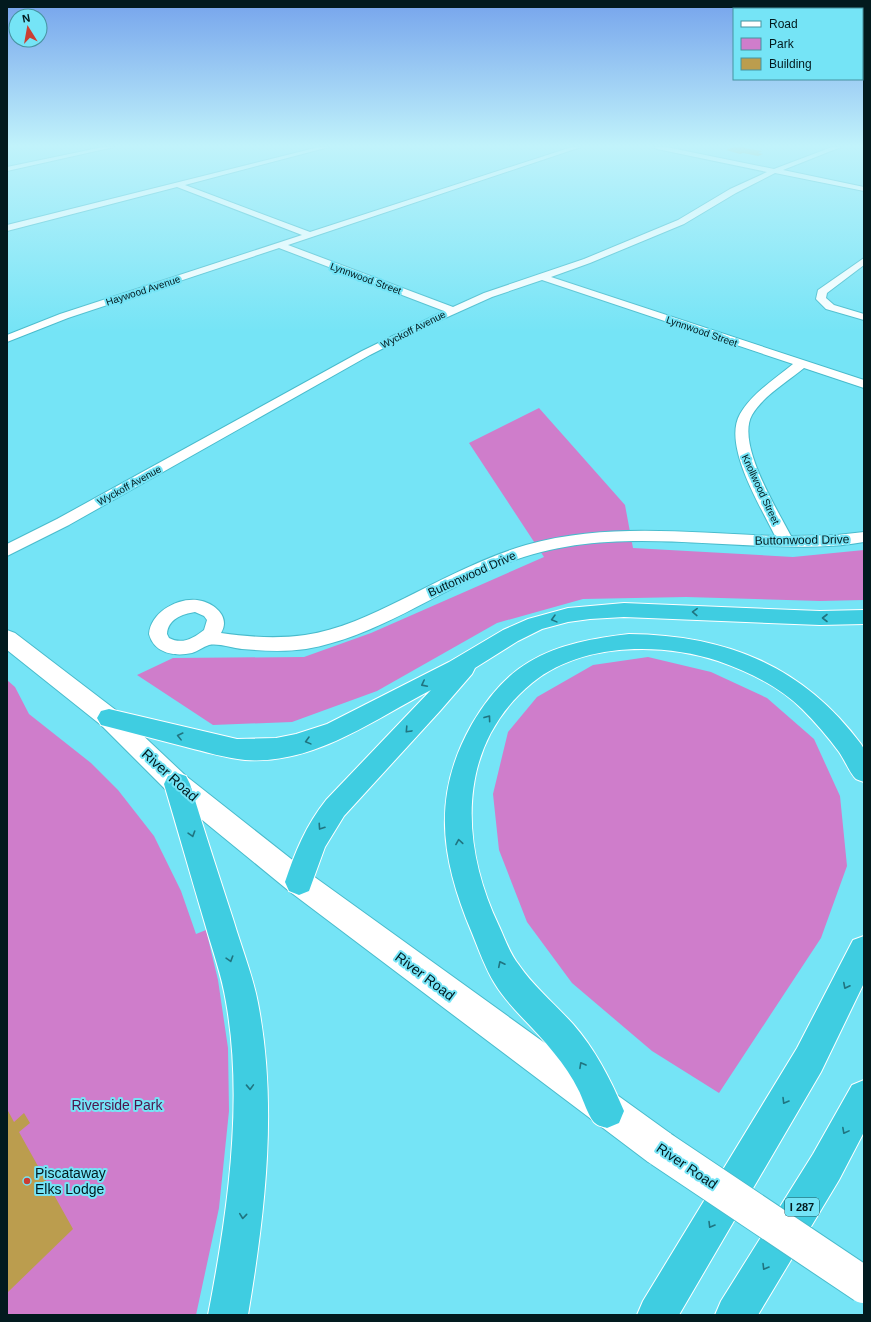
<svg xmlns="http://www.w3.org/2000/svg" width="871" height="1322" font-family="Helvetica,sans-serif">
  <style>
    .green { fill: #cf7dcb }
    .building { fill: #bb9d4e }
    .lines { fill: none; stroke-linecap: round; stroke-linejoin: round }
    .street-casing { stroke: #48bbcc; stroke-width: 2 }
    .secondary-casing { stroke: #48bbcc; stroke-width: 2 }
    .highway-casing { stroke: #fff; stroke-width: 2 }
    .street { fill: #fff; fill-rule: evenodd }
    .secondary { fill: #fff; fill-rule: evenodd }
    .highway { fill: #3fcde1; fill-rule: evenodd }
    .secondary-bridge-casing { stroke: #48bbcc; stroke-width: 38; stroke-linecap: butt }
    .secondary-bridge { stroke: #fff; stroke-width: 36 }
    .oneway { stroke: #207480 }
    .poi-dot { fill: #cb3e32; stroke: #75e4f6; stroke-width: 1.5 }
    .labels { text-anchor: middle; stroke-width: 4; stroke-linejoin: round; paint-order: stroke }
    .far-street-label { font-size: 10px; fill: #021a1e; stroke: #75e4f6 }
    .shield { fill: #75e4f6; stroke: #24575f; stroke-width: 1 }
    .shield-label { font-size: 11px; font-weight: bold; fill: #021a1e }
    .street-label { font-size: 12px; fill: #021a1e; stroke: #75e4f6 }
    .near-street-label { font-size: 14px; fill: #021a1e; stroke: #75e4f6 }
    .near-park-label { font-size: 14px; fill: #4d154c; stroke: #75e4f6 }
    .near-poi-label { font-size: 14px; fill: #021a1e; stroke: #75e4f6; text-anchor: start }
  </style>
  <rect width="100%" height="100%" fill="#75e4f6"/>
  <path class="green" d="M 539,408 L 625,505 L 633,548 L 793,557 L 864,550 L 864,600 L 820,601 L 686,597 L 583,599 L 497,623 L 377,691 L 292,722 L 213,725 L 137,675 L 173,658 L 304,657 L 371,633 L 544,557 L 469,443 Z
    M 648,657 L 711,672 L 767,698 L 814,739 L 840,796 L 847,866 L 821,938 L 719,1093 L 652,1051 L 572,983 L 527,922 L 499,850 L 493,794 L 508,732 L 537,697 L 593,665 Z
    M 7,680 L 15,687 L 29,714 L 91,763 L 118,790 L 154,836 L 181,891 L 196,934 L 206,930 L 218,980 L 228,1048 L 229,1111 L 219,1208 L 196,1315 L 7,1315 Z"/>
  <path class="building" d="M 734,147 L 746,147 L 744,148 L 762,151 L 758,153 L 763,154 L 758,156 L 743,153 L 740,154 L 726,150 Z
    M 7,1109 L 14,1122 L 24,1113 L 30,1123 L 19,1132 L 73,1229 L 7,1293 Z"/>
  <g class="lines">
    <g class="street-casing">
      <path id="street" d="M 103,147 L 114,147 L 7,171 L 7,167 Z
        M 319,147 L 329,147 L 185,185 L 310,232 L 572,147 L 581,147 L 288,245 L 453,307 L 484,293 L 584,259 L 678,220 L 730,189 L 767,172 L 657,149 L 654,147 L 666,147 L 774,169 L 832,147 L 841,147 L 783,170 L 864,187 L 864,191 L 775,173 L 736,193 L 684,224 L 590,263 L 551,277 L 864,380 L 864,388 L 804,368 C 787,382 763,396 752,415 C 736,444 777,509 791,536 L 837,535 L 864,532 L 864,542 C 832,548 799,547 767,546 C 674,543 587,529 499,566 C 435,593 376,637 306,649 C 285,652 264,651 242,649 C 233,648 218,643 209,645 C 203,647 198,651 192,653 C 174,657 154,653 149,634 C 151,612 177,598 197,600 C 214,602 231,617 221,633 C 249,637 277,639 305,635 C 339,630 371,615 401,600 C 441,580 482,558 526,545 C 607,522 691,533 775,536 C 761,507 722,445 740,414 C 752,393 775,379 793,364 L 542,280 L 492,297 L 423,328 L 370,355 L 69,525 L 7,556 L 7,544 L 57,519 L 362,351 L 444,311 L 279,248 L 68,318 L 7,342 L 7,335 L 60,314 L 302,235 L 177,187 L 7,231 L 7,225 ZM 195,612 L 204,616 L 207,620 L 204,630 C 194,638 182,645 169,638 L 167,634 C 168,619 182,614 195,612 Z
        M 864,258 L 864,265 L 827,293 L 826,298 L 834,305 L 864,314 L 864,320 L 826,309 L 816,299 L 818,290 Z"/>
    </g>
    <g class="secondary-casing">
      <path id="secondary" d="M 7,630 L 15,633 L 117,711 L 186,776 L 309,873 L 674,1136 L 679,1149 L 674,1162 L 661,1167 L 648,1162 L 289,891 L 168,792 L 101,725 L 7,650 Z"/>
    </g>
    <g class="highway-casing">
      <path id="highway" d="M 624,603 L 820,611 L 864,610 L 864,624 L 820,625 L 624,617 L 590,619 L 568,622 L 542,629 L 518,641 L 475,668 L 472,674 L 440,711 L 344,816 L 325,847 L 309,891 L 299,895 L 289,891 L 285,882 C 295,852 306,825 326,800 L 431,690 C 373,720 314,765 245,760 C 225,758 206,752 186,747 C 160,740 135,734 109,727 L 101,725 L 97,718 L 101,711 L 109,709 L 237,739 L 276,738 L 296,734 L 327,724 L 449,662 L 503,630 L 528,619 L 568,608 Z
        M 629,634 C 725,635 802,665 861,744 L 864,749 L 864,782 C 861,781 858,780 856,779 C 851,775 844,759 839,752 C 828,737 815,722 802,709 C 780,687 747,671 718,661 C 660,642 581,643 532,683 C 456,746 460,844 499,926 C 505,939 510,954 519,965 C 534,987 555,1004 573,1024 C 595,1049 611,1080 624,1111 L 619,1123 L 607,1128 C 604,1127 598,1126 595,1123 C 589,1118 583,1099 579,1091 C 572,1077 564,1065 554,1053 C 536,1029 510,1009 495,984 C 485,968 479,950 472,933 C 441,860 431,796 472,724 C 486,700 505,676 529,662 C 559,644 595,638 629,634 Z
        M 177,773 L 186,776 L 190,784 C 204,830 219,876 234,922 C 242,949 253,976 258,1003 C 278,1106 265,1213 248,1315 L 208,1315 C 227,1217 244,1102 226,1002 C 222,976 212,949 205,924 C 191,877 178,831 164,784 L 168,776 Z
        M 864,936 L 864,983 L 821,1072 L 679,1315 L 637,1315 L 643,1301 L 797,1048 L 853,940 Z
        M 864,1080 L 864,1132 L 839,1180 L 758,1315 L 715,1315 L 721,1301 L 813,1154 L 852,1085 Z"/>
    </g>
    <use href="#street" class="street"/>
    <use href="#secondary" class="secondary"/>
    <use href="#highway" class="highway"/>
    <g class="secondary-bridge-casing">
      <path id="secondary-bridge" d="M 661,1149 L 864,1285"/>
    </g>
    <use href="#secondary-bridge" class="secondary-bridge"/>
  </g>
  <defs><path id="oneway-chevron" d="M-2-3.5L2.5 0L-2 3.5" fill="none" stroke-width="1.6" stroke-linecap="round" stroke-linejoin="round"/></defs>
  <g class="oneway">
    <use href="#oneway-chevron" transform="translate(695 612) rotate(-178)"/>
    <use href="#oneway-chevron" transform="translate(825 618) rotate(180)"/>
    <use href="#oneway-chevron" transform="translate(554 619) rotate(165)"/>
    <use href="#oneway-chevron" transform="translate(424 684) rotate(153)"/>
    <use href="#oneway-chevron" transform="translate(488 718) rotate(-54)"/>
    <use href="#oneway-chevron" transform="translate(408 730) rotate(133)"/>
    <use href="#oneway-chevron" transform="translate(180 736) rotate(-166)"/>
    <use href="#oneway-chevron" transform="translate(308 741) rotate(165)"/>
    <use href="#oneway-chevron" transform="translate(321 827) rotate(124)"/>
    <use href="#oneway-chevron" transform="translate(192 834) rotate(73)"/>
    <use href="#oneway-chevron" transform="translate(459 842) rotate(-99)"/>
    <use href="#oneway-chevron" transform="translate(230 959) rotate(73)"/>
    <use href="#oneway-chevron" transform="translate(501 964) rotate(-116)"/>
    <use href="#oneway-chevron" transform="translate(846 986) rotate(117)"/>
    <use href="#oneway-chevron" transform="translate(582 1065) rotate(-119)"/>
    <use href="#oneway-chevron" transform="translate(250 1087) rotate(88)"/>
    <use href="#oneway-chevron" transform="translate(785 1101) rotate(121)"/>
    <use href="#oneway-chevron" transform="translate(845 1131) rotate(118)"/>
    <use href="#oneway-chevron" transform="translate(243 1216) rotate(96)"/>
    <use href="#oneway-chevron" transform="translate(711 1225) rotate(121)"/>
    <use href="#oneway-chevron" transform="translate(765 1267) rotate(121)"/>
  </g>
  <linearGradient id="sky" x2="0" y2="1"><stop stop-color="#76a4ec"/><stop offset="0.44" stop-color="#c1f3fb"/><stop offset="1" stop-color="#c1f3fb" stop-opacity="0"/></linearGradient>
  <rect width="871" height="332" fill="url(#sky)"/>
  <circle class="poi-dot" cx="27" cy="1181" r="4"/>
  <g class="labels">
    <g class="far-street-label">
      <text transform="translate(366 278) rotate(20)" y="4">Lynnwood Street</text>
      <text transform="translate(143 290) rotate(-18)" y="4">Haywood Avenue</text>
      <text transform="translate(413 329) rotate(-27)" y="4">Wyckoff Avenue</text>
      <text transform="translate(702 331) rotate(19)" y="4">Lynnwood Street</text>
      <text transform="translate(129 485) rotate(-29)" y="4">Wyckoff Avenue</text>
      <text transform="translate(761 489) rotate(65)" y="4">Knollwood Street</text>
    </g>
    <rect class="shield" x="785" y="1198" width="34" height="18" rx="3"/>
    <g class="shield-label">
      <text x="802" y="1211">I 287</text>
    </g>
    <g class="street-label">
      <text transform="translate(802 540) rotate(-1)" y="4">Buttonwood Drive</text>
      <text transform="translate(472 574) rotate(-24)" y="4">Buttonwood Drive</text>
    </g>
    <g class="near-street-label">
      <text transform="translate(170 775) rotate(42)" y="5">River Road</text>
      <text transform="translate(425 976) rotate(37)" y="5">River Road</text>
      <text transform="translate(687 1166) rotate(34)" y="5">River Road</text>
    </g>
    <g class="near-park-label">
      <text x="117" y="1110">Riverside Park</text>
    </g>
    <g class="near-poi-label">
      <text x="35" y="1178">Piscataway<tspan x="35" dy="16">Elks Lodge</tspan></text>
    </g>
  </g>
  <rect width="871" height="1322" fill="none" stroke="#021a1e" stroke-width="16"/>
  <rect x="733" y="8" width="130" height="72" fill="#75e4f6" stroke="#4793a0"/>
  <rect x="741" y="21" width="20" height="6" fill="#ffffff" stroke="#4793a0"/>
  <text x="769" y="28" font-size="12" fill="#021a1e">Road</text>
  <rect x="741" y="38" width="20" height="12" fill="#cf7dcb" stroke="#4793a0"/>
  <text x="769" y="48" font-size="12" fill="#021a1e">Park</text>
  <rect x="741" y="58" width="20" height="12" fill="#bb9d4e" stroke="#4793a0"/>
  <text x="769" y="68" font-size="12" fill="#021a1e">Building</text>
  <g transform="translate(28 28) rotate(349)"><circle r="19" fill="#75e4f6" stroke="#4793a0"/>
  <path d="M0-3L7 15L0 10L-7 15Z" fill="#cb3e32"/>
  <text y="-6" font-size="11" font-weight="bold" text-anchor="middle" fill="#021a1e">N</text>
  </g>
</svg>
